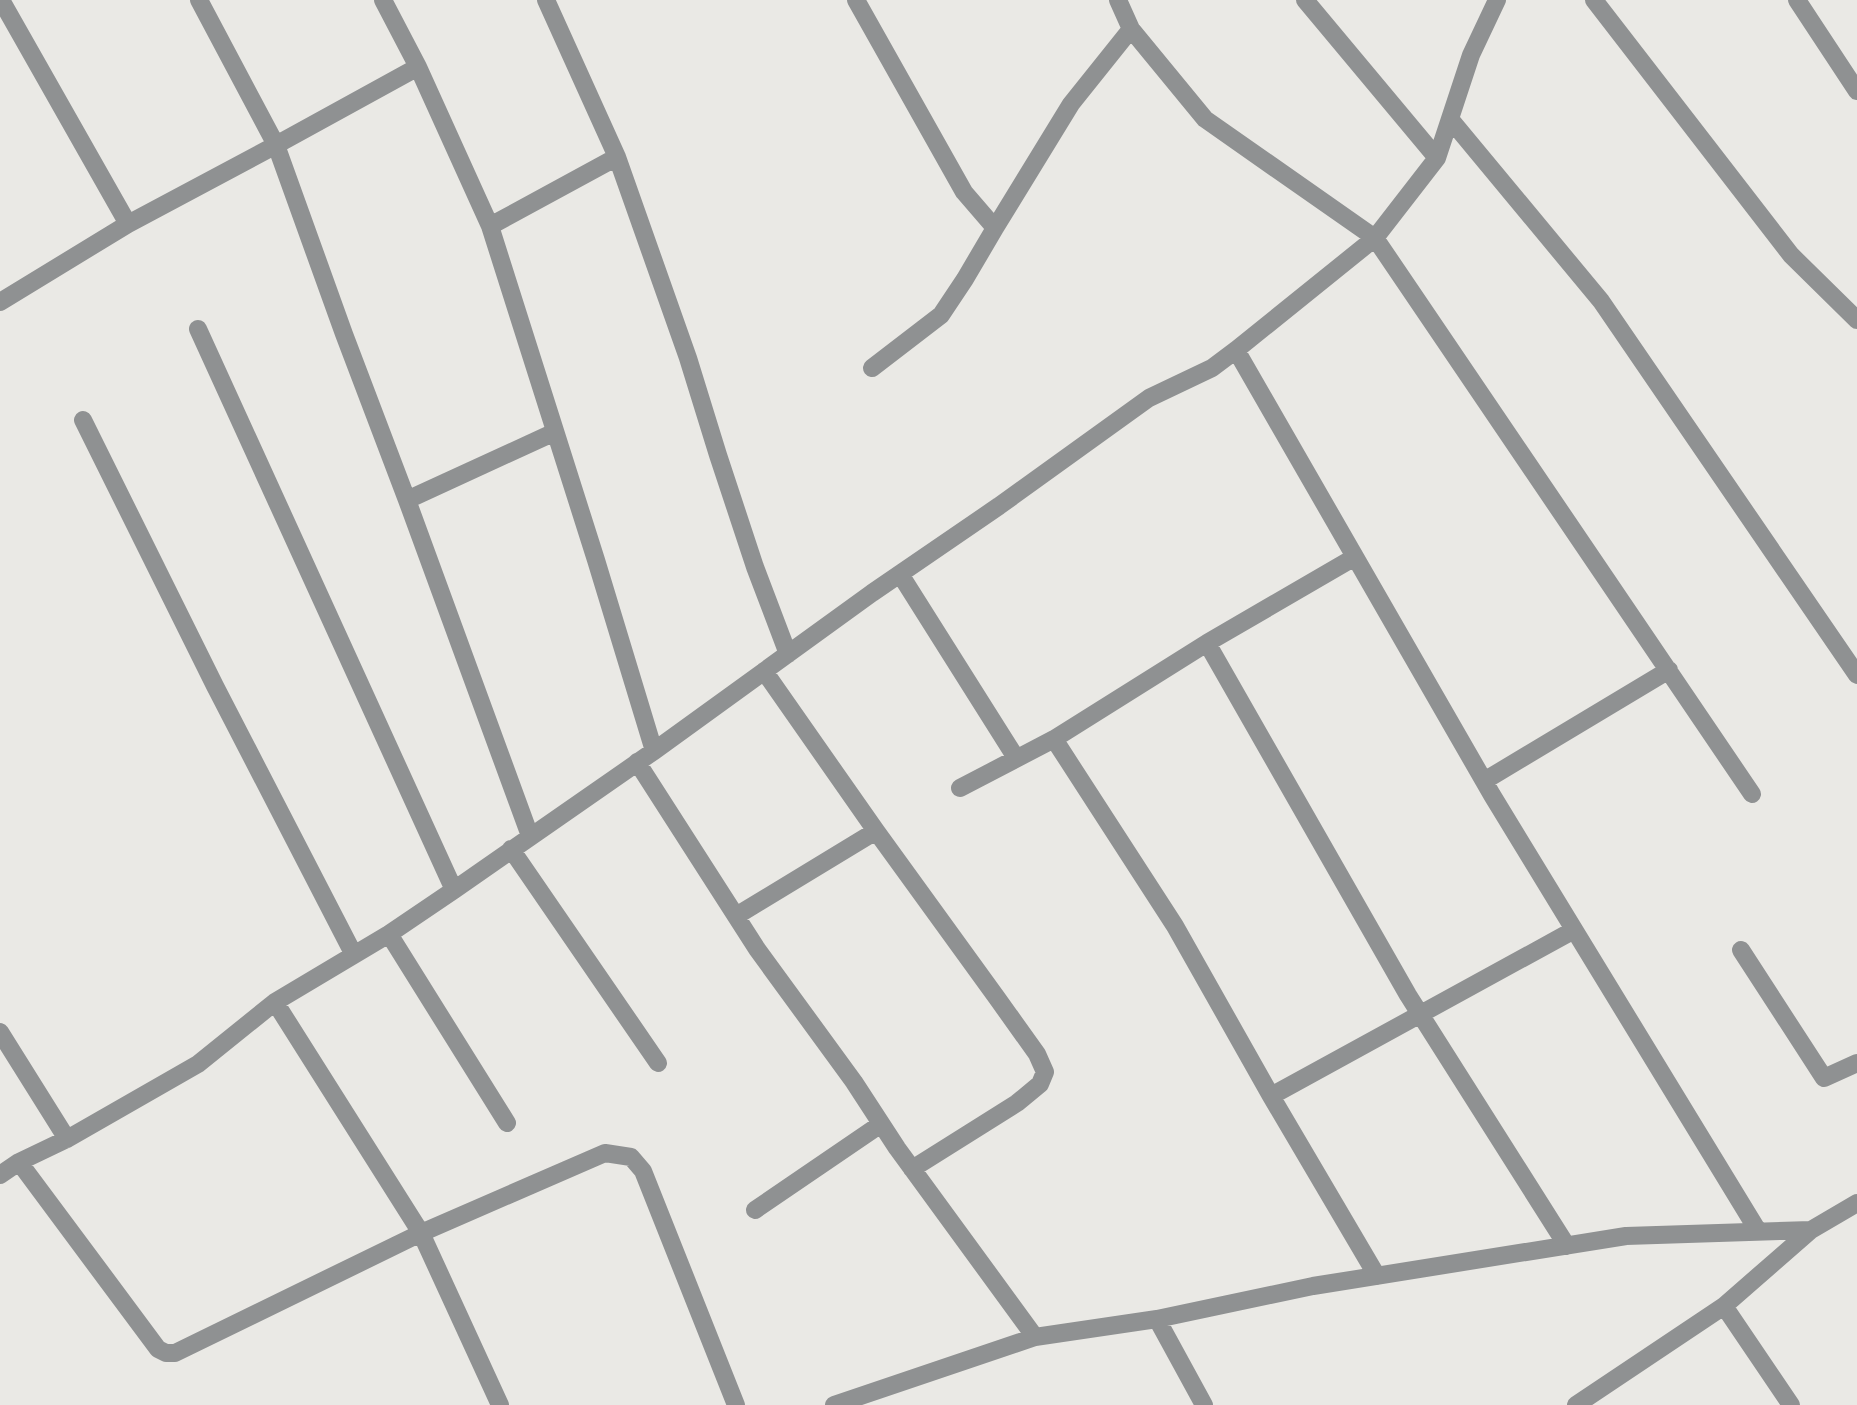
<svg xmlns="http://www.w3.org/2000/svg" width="1857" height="1405" font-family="Barlow,sans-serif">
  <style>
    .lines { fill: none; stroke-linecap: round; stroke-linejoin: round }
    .street { stroke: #8f9192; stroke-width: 18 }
  </style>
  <rect width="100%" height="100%" fill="#eae9e5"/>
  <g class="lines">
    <path class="street" d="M 1,0 L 128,224
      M 199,0 L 276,145 L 344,334 L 407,500 L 530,836
      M 383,0 L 418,67 L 490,226 L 596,560 L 654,751
      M 546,0 L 617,157 L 688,358 L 718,455 L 755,567 L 788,654
      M 856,0 L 964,192 L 995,228
      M 1118,0 L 1131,29 L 1205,119 L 1375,238 L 1752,794
      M 1305,0 L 1437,158
      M 1594,0 L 1791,255 L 1857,320
      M 1797,0 L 1857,91
      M 1450,119 L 1601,301 L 1857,675
      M 490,226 L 617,157
      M 0,302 L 128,224 L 276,145 L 418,67
      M 198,329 L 454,890
      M 1236,350 L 1492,795 L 1758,1231
      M 872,368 L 941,315 L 965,279 L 995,228 L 1071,104 L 1131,29
      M 83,420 L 215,686 L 354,955
      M 407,500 L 555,432
      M 900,574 L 1016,758
      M 1207,643 L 1408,995 L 1567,1246
      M 764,671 L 876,831 L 997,998 L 1037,1054 L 1045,1072 L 1040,1084 L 1017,1103 L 912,1169
      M 1054,739 L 1175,926 L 1271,1096 L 1377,1276
      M 637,762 L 757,949 L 854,1082 L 897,1148 L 1035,1337
      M 1484,781 L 1669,670
      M 960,788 L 1054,739 L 1207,643 L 1355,557
      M 511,849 L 658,1063
      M 736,916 L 876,831
      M 389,934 L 507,1123
      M 1741,950 L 1824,1078 L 1857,1063
      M 275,1002 L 421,1233 L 500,1405
      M 0,1032 L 67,1139
      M 1271,1096 L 1574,930
      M 19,1162 L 158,1349 L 166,1353 L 175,1353 L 421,1233 L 605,1153 L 631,1157 L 643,1171 L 736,1405
      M 0,1175 L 19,1162 L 67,1139 L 198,1064 L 275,1002 L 389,934 L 454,890 L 654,751 L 872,593 L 999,506 L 1149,398 L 1212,368 L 1236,350 L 1375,238 L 1437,158 L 1471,55 L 1497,0
      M 755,1210 L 881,1124
      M 1724,1306 L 1791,1405
      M 1157,1319 L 1204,1405
      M 834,1405 L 1035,1337 L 1157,1319 L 1313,1286 L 1626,1236 L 1811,1230
      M 1576,1405 L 1724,1306 L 1811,1230 L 1857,1203"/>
  </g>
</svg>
